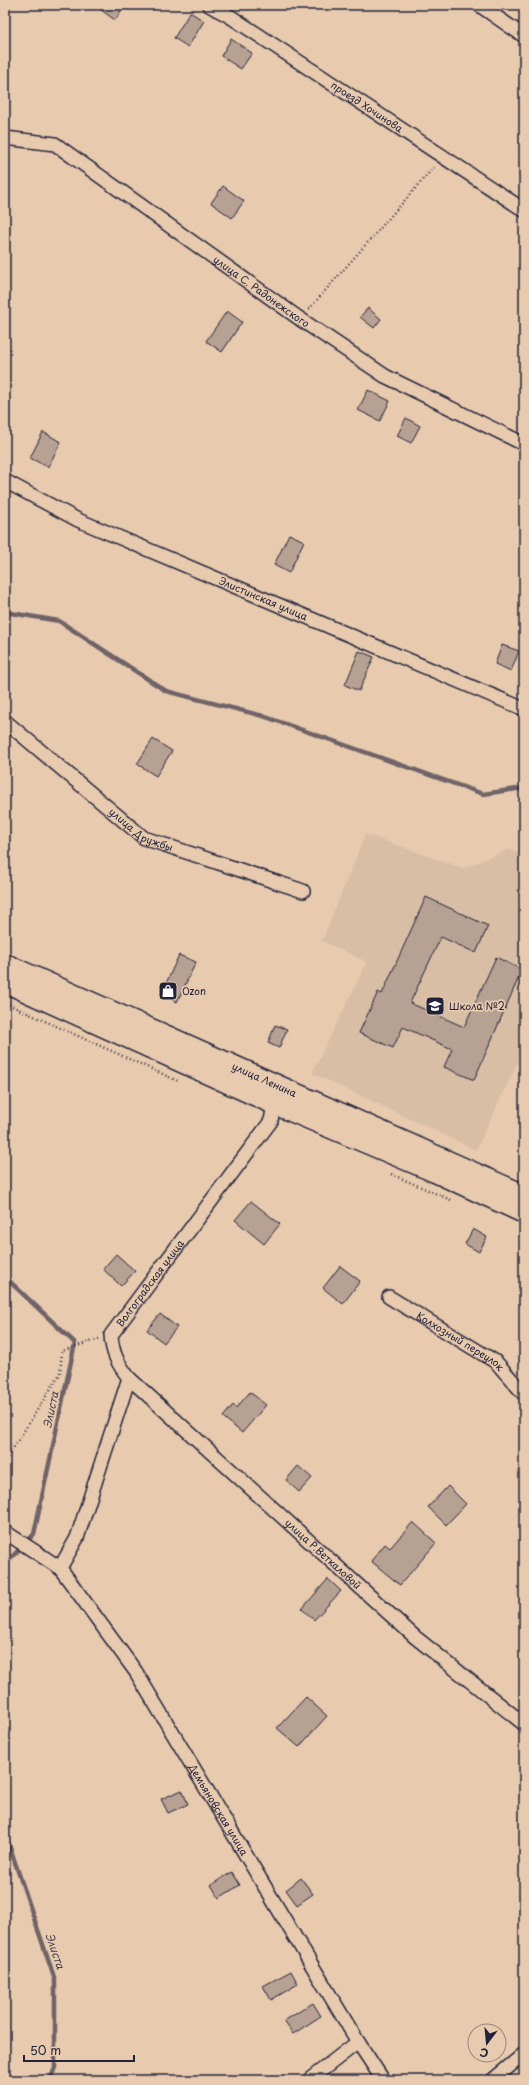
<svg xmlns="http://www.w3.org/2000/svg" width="529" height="2085" font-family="'Playpen Sans',sans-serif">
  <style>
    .built { fill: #d9bea6 }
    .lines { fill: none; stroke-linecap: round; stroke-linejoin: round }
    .stream { stroke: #6f6367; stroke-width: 4.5 }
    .building { fill: #b7a192; stroke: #22223b }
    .street-casing { stroke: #22223b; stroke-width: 16 }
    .primary-casing { stroke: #22223b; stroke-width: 23 }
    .path { stroke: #22223b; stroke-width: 2.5; stroke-dasharray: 1 3; stroke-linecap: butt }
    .street { stroke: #e8cbaf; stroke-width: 13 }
    .primary { stroke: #e8cbaf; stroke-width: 20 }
    .labels { text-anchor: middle; stroke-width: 3.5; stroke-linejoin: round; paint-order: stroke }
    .street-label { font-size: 10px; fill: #22223b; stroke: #e8cbaf }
    .poi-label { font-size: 10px; fill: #22223b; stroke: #e8cbaf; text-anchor: start }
    .water-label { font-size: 11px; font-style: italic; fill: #423d4e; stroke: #e8cbaf }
  </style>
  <rect width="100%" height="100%" fill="#e8cbaf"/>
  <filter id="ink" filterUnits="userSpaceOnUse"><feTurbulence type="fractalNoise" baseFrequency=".025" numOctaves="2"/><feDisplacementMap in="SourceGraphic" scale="8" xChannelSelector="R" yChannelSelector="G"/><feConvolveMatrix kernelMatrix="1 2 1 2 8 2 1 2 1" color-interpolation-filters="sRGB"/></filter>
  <g filter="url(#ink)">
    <path class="built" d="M 365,834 L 463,868 L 509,849 L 524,854 L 524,1050 L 476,1150 L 312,1073 L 367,962 L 322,941 Z"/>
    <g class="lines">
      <path class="stream" d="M 5,349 L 7,348
        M 5,612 L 59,621 L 166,691 L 263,716 L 483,794 L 524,788
        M 5,1277 L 75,1343 L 34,1534 L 5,1564
        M 5,1833 L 55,1980 L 55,2068 L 50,2080"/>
    </g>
    <path class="building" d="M 94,5 L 125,5 L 115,20 Z
      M 190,12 L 204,21 L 188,47 L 174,38 Z
      M 231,39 L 252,53 L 241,69 L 221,56 Z
      M 223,186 L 244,201 L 232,218 L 211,203 Z
      M 368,308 L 381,319 L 374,328 L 360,317 Z
      M 227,311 L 242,322 L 222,352 L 206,341 Z
      M 368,390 L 390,401 L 380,421 L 358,410 Z
      M 406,418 L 420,426 L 411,443 L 397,436 Z
      M 43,432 L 61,442 L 48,467 L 30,458 Z
      M 289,534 L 304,541 L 289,573 L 274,565 Z
      M 502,645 L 519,651 L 511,671 L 495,664 Z
      M 359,651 L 374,657 L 359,691 L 345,685 Z
      M 153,739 L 172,751 L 156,776 L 137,764 Z
      M 426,897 L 488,926 L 476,953 L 441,937 L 410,1003 L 464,1027 L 496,957 L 522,970 L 474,1080 L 444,1067 L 452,1049 L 403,1027 L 393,1048 L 359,1033 L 378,992 L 382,994 Z
      M 179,955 L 196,962 L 177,1002 L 161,994 Z
      M 275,1025 L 287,1029 L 279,1048 L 268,1043 Z
      M 251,1201 L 280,1224 L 264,1244 L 235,1220 Z
      M 473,1229 L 487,1237 L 479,1252 L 465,1244 Z
      M 116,1254 L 135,1271 L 121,1286 L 103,1269 Z
      M 340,1266 L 360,1281 L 343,1304 L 323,1288 Z
      M 160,1314 L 177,1327 L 164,1343 L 147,1330 Z
      M 250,1392 L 266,1405 L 242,1433 L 223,1417 L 233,1405 L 236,1408 Z
      M 298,1466 L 312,1478 L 299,1492 L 286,1480 Z
      M 448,1486 L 466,1504 L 446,1525 L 428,1507 Z
      M 413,1522 L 436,1543 L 400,1585 L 371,1561 L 385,1544 L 390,1548 Z
      M 328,1579 L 341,1591 L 314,1620 L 302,1609 Z
      M 306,1697 L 327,1716 L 299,1747 L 277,1728 Z
      M 182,1790 L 188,1804 L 168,1813 L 161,1799 Z
      M 232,1872 L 240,1885 L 219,1898 L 211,1885 Z
      M 301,1878 L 313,1894 L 297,1905 L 286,1890 Z
      M 291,1971 L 298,1984 L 271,2000 L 263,1986 Z
      M 313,2003 L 321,2016 L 293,2034 L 284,2021 Z"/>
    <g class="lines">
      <g class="street-casing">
        <g id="street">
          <path id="s1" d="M 209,5 L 231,17 L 524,210"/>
          <path d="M 479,5 L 524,36"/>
          <path id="s2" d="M 5,138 L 55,144 L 300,319 L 385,376 L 524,444"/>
          <path id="s3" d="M 5,481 L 78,520 L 524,709"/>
          <path id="s4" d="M 5,721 L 144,838 L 303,891"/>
          <path id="s5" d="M 389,1297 L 496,1362 L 524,1394"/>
          <path id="s6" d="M 129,1378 L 415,1637 L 524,1724"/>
          <path id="s7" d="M 5,1532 L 60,1568 L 136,1672 L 358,2042 L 383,2080"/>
          <path id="s8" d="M 60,1568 L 77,1538 L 129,1378 C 118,1364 112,1353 111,1335 L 271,1121 L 274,1104 L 277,1099"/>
          <path d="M 309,2080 L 358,2042"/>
          <path d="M 493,2080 L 524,2054"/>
        </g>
      </g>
      <g class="primary-casing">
        <g id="primary">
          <path id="s9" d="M 5,964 L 524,1195"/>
          <path d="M 5,982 L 274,1104 L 435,1172 L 524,1213"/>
        </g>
      </g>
      <path class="path" d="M 309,309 L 435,166
        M 5,1003 L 178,1081
        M 391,1174 L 451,1200
        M 5,1461 L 60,1374 L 62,1351 L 99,1339"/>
      <use href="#street" class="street"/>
      <use href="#primary" class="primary"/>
    </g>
  </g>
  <defs>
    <g id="shop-square" transform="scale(1)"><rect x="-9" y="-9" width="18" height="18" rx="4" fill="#22223b" stroke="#e8cbaf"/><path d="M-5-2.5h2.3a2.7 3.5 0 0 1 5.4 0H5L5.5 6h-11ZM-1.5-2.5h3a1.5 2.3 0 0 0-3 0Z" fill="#fff"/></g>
    <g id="school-square" transform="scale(1)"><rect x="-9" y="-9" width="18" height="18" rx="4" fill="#22223b" stroke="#e8cbaf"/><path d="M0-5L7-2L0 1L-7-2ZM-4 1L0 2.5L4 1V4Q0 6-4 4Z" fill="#fff"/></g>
  </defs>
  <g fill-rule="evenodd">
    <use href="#shop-square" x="168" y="991"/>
    <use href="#school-square" x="435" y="1006"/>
  </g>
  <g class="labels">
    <g class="street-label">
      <text dy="4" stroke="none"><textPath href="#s1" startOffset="188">проезд Хочинова</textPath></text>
      <text dy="4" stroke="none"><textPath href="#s2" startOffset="304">улица С. Радонежского</textPath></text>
      <text dy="4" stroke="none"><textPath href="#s3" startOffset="284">Элистинская улица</textPath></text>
      <text dy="4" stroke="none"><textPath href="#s4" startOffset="175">улица Дружбы</textPath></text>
      <text dy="4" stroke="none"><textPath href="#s9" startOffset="284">улица Ленина</textPath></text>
      <text dy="4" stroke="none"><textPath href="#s8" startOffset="315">Волгоградская улица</textPath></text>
      <text dy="4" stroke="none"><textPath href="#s5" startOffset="84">Колхозный переулок</textPath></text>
      <text dy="4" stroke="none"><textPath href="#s6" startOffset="262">улица Р.Веткаловой</textPath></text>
      <text dy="4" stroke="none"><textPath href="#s7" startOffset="355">Демьяновская улица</textPath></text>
    </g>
    <g class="poi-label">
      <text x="182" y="995">Ozon</text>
      <text x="449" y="1010">Школа №2</text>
    </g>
    <g class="water-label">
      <text transform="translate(51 1410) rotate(-78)" y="4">Элиста</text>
      <text transform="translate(55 1951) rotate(71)" y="4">Элиста</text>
    </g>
  </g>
  <rect width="529" height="2085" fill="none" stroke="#e8cbaf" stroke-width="20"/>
  <rect x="10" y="10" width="509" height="2065" fill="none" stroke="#22223b" stroke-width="1.5" filter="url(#ink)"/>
  <g transform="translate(487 2043) rotate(196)"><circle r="19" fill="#e8cbaf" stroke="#998781"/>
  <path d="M0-3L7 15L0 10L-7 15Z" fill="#22223b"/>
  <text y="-6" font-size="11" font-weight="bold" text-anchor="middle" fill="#22223b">С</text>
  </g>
  <path d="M24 2055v6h110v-6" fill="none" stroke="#22223b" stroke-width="2"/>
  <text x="30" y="2055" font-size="12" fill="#22223b" stroke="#e8cbaf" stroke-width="3" paint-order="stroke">50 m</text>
</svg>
